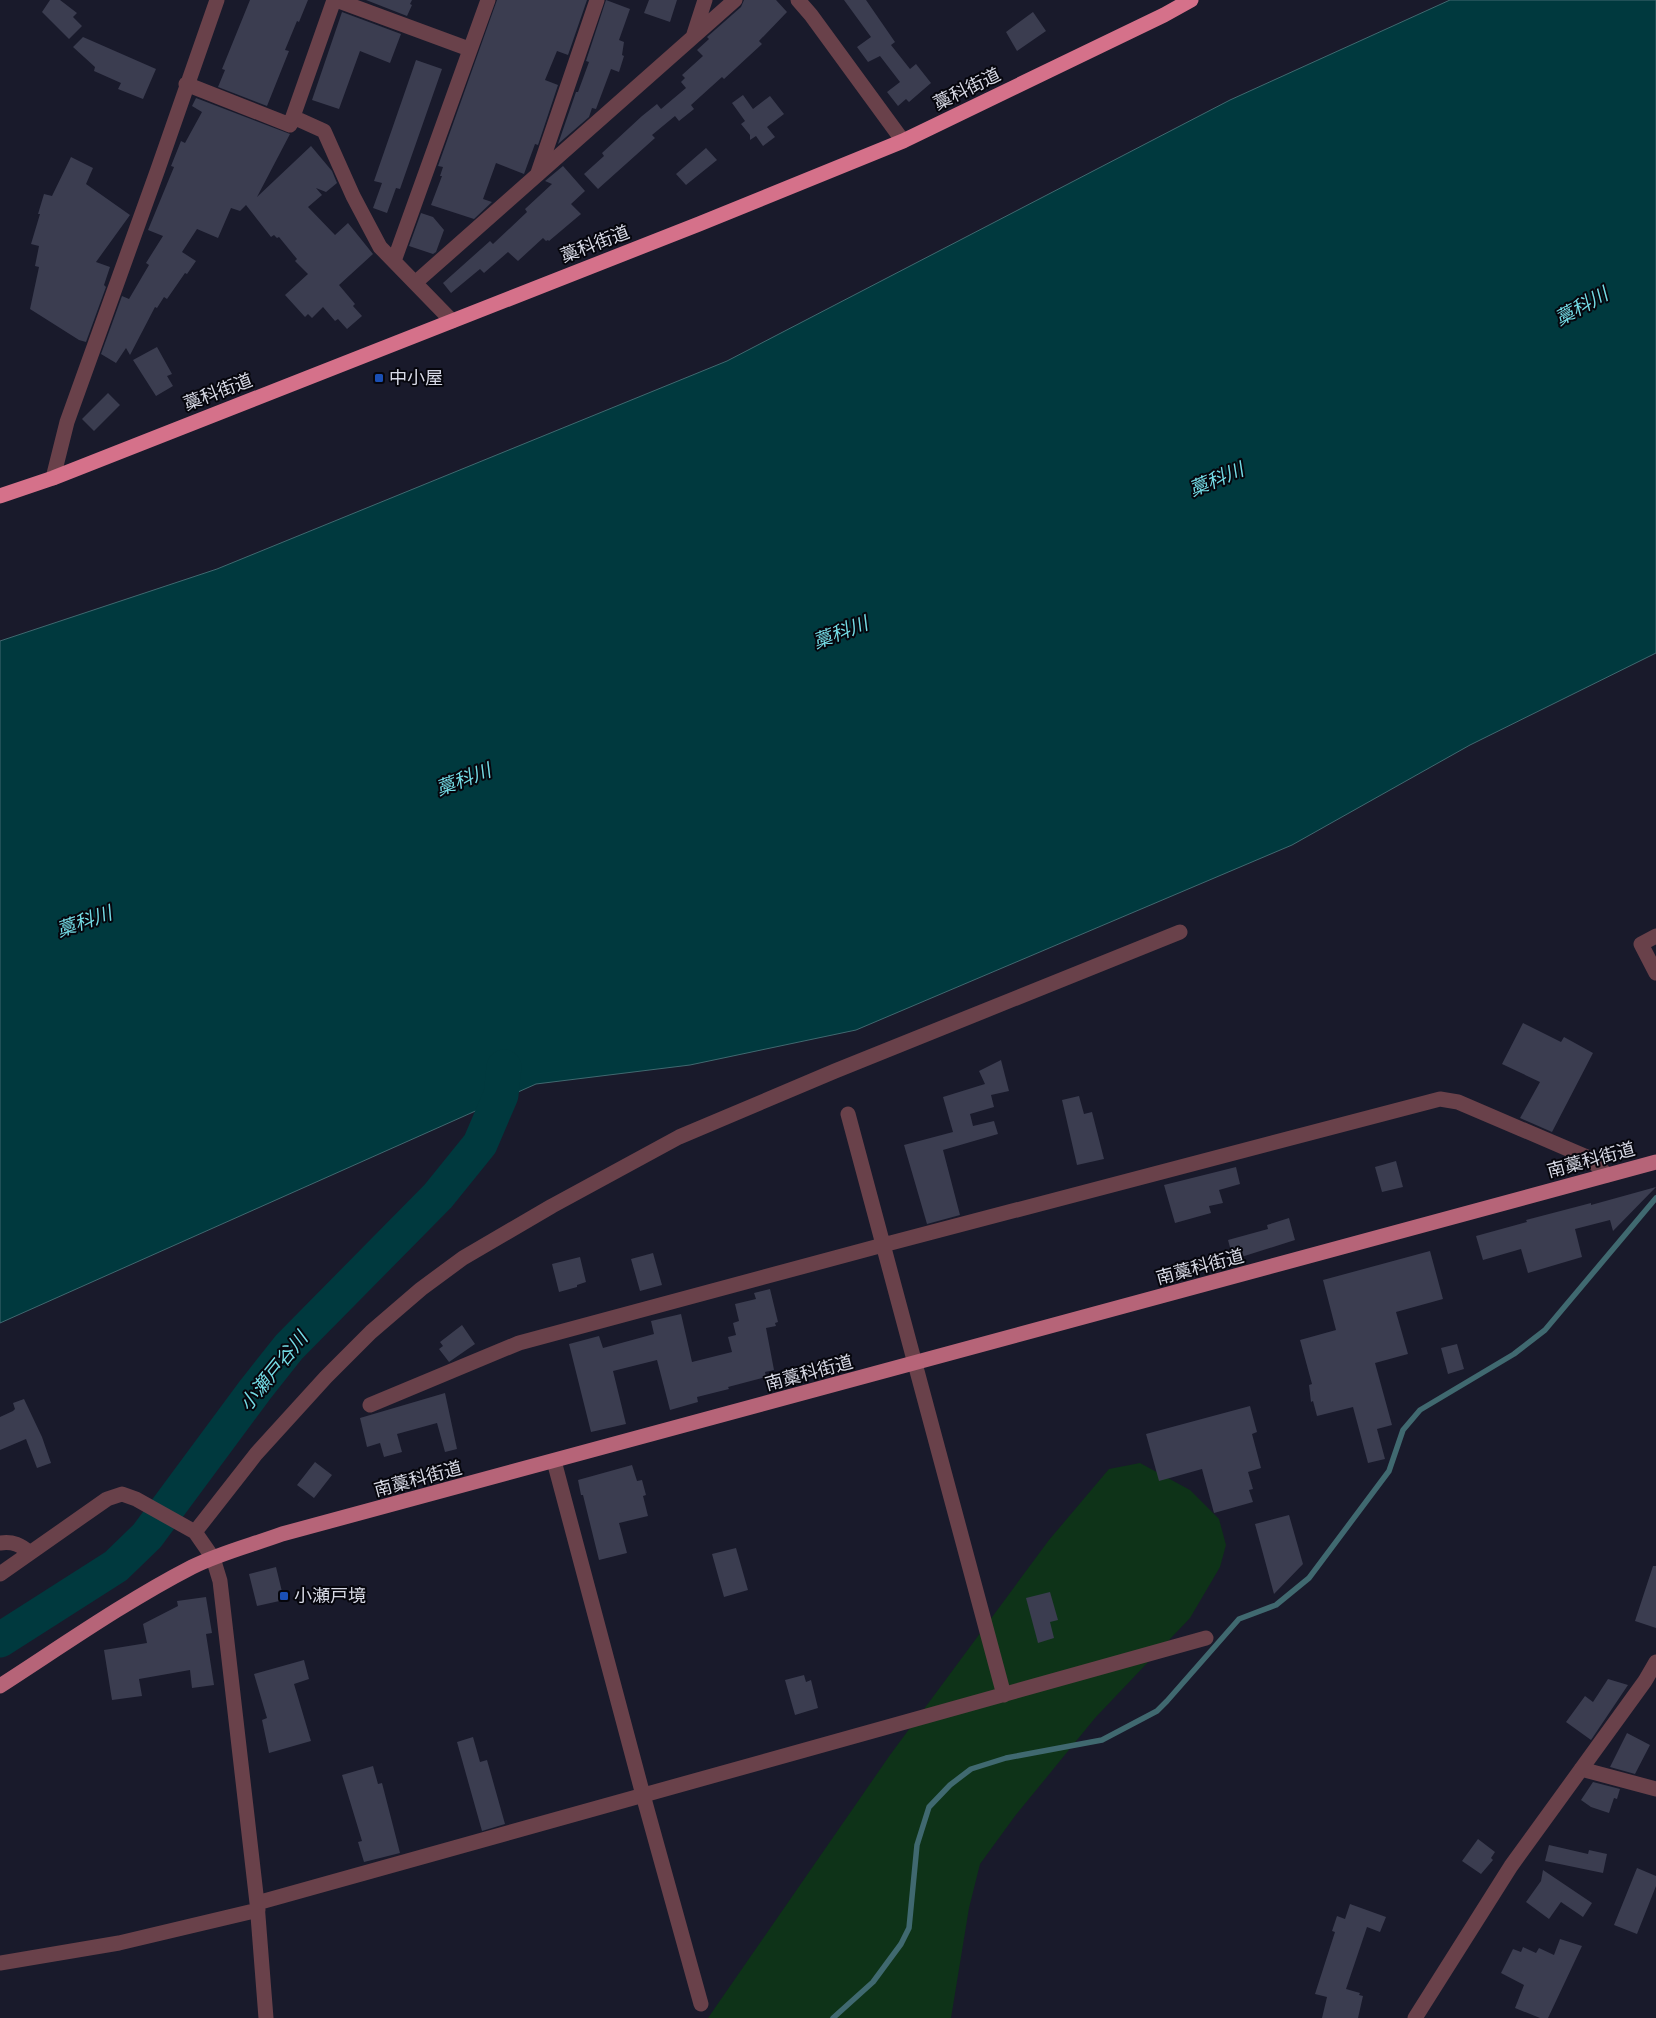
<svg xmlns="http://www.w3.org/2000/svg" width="1656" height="2018" font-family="Quicksand,'Noto Sans JP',sans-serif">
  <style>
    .green { fill: #0e3318 }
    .water { fill: #00393e; stroke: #406970 }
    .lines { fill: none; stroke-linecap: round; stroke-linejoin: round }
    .stream { stroke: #406970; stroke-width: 5.5 }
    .river { stroke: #00393e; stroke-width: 35 }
    .building { fill: #3b3d50 }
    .minor { stroke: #69414a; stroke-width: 15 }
    .major { stroke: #b66478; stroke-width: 15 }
    .highway { stroke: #d5718a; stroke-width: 15 }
    .transit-dot { fill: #1a4fb4; stroke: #06060d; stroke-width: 2 }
    .labels { text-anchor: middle; stroke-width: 4; stroke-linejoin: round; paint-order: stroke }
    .street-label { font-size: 18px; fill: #d7d9e5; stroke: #06060d }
    .poi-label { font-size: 18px; fill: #d7d9e5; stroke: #06060d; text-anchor: start }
    .water-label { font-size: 19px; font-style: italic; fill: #74dbe5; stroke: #06060d }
  </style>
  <rect width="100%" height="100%" fill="#191a2b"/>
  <path class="green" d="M 1140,1463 L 1190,1490 L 1219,1519 L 1226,1545 L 1220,1567 L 1190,1618 L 1095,1718 L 1015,1816 L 980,1864 L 969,1908 L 951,2018 L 708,2018 L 890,1755 L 1049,1540 L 1109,1469 Z"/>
  <path class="water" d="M 1450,0 L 1656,0 L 1656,653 L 1470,745 L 1292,845 L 856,1030 L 690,1065 L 536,1084 L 0,1323 L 0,641 L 217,569 L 727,361 L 1230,100 Z"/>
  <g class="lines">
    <path class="stream" d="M 833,2018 L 873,1982 L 901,1944 L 909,1928 L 917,1845 L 929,1807 L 950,1785 L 971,1769 L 1006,1758 L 1102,1740 L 1157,1711 L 1167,1701 L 1239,1619 L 1276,1605 L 1309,1578 L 1389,1471 L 1403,1430 L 1420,1410 L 1514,1354 L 1545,1330 L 1656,1198"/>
    <path class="river" d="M 0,1640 L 116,1566 L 147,1536 L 255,1390 L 289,1347 L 438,1196 L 480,1144 L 501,1095 L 504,1067"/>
  </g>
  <path class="building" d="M 50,0 L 60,0 L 77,13 L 73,17 L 82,26 L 69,39 L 42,12 Z
    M 250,0 L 308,0 L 299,22 L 297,21 L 285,50 L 289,51 L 267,106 L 218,87 L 225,70 L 222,69 Z
    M 366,0 L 412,0 L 410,4 L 412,5 L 407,16 Z
    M 497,0 L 587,0 L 568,55 L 557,51 L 545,80 L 558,85 L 538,145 L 535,144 L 524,174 L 496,163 L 483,199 L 492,202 L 474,219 L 431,205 L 442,176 L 440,176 L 443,167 L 438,166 Z
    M 606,0 L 630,9 L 619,40 L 624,42 L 622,55 L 624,56 L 619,72 L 611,69 L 596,109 L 592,108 L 589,117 L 558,144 L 576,92 L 578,92 L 589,62 L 586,61 Z
    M 649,0 L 677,0 L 670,22 L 644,13 Z
    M 744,0 L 776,0 L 787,12 L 759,41 L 762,44 L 724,79 L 722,77 L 691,105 L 694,109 L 679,121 L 675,116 L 652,135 L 655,138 L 598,189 L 584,174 L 604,156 L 602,153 L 642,116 L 657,104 L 661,109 L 686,88 L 681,82 L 685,78 L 682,75 L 703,56 L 697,50 L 709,39 L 707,37 L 741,7 Z
    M 844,0 L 866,0 L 895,42 L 891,45 L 910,69 L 916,64 L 931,83 L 909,102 L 906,99 L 898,106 L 887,92 L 900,82 L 880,56 L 868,62 L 857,47 L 871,37 Z
    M 342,12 L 401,34 L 390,63 L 360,51 L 339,109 L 312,100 Z
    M 1033,12 L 1046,31 L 1017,51 L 1006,32 Z
    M 83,37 L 156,69 L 143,99 L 118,89 L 121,83 L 94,71 L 95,67 L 73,47 Z
    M 416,60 L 442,69 L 400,189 L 396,188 L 387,213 L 373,208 L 382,183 L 374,181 Z
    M 743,95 L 753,109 L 770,96 L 784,114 L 767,127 L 775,137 L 763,146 L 756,136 L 750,140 L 750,135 L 741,124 L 745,121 L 732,103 Z
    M 196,98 L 290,134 L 257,197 L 311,146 L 332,171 L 337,183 L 326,192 L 316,188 L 322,195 L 308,207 L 335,235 L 348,223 L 373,254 L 339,285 L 355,304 L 353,306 L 362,316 L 347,329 L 338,319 L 335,321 L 323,307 L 312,318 L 308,314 L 305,317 L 285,295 L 308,274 L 295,261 L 297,259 L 279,237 L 277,238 L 274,235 L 271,237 L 246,205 L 240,211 L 231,208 L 218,238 L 197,229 L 182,252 L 196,261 L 187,274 L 185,273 L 167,299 L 164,297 L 157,308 L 155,307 L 130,355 L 126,348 L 116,363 L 101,354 L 122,296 L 129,299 L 149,265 L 146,263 L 163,236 L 148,230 L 174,167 L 171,166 L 181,141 L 185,143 L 202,112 L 192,106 Z
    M 706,148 L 717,160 L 686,185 L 676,174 Z
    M 71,157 L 93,168 L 86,184 L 130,215 L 96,262 L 110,267 L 104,285 L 106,287 L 86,342 L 79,340 L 30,309 L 39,267 L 35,266 L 39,246 L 31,244 L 40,214 L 38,214 L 44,194 L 52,196 Z
    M 563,166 L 585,191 L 571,204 L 581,214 L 549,241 L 548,240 L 546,241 L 543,238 L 518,261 L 508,252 L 484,273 L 480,269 L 451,293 L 443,283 L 490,241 L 493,244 L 527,212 L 525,209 L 552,184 L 545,181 Z
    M 421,213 L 433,217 L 444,230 L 436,252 L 433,254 L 409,246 Z
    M 157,347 L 172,374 L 167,376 L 173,386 L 156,396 L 133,360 Z
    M 108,393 L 120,405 L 94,431 L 82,419 Z
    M 1523,1023 L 1561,1042 L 1564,1037 L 1593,1053 L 1552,1132 L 1520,1118 L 1540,1082 L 1502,1064 Z
    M 1001,1060 L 1009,1091 L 991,1095 L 994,1107 L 970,1114 L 973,1126 L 994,1121 L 998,1134 L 943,1150 L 960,1215 L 927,1224 L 904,1145 L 953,1132 L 943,1097 L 985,1084 L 979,1071 Z
    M 1079,1096 L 1084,1114 L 1092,1112 L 1104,1159 L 1077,1165 L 1062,1100 Z
    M 1396,1161 L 1403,1187 L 1382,1192 L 1375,1167 Z
    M 1236,1167 L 1240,1184 L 1219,1190 L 1223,1203 L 1209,1206 L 1211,1213 L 1175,1223 L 1164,1185 Z
    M 1656,1187 L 1613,1231 L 1610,1220 L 1575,1229 L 1582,1257 L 1528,1273 L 1521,1249 L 1483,1260 L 1476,1236 L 1527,1222 L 1526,1220 L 1591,1203 L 1591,1205 Z
    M 1289,1218 L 1295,1240 L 1235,1259 L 1234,1255 L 1232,1255 L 1228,1240 L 1268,1229 L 1267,1225 Z
    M 1430,1251 L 1443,1299 L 1396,1312 L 1408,1354 L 1375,1363 L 1392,1425 L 1377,1429 L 1385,1459 L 1368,1463 L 1353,1407 L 1317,1416 L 1313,1401 L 1311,1402 L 1309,1385 L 1312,1384 L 1300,1340 L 1336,1330 L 1323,1280 Z
    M 653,1253 L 662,1285 L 640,1291 L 631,1259 Z
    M 580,1257 L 586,1282 L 577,1285 L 577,1287 L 559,1292 L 552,1264 Z
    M 770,1289 L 778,1322 L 775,1323 L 776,1326 L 766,1328 L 774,1370 L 765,1372 L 766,1377 L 728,1387 L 729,1389 L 697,1397 L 698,1402 L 670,1410 L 657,1360 L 613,1371 L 626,1424 L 591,1432 L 569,1344 L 599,1336 L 603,1348 L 654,1334 L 651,1321 L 681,1314 L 692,1362 L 732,1352 L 728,1337 L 736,1335 L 733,1323 L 739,1321 L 735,1304 L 756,1299 L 754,1293 Z
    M 462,1325 L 475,1344 L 449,1362 L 439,1349 L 443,1346 L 440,1342 Z
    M 1457,1344 L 1464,1369 L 1448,1374 L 1441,1348 Z
    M 445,1393 L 457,1449 L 445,1452 L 437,1423 L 397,1434 L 402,1452 L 384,1457 L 380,1443 L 367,1447 L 360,1418 Z
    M 24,1399 L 42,1437 L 51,1463 L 37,1468 L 26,1439 L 0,1450 L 0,1417 L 13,1411 L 15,1409 L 13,1403 Z
    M 1250,1406 L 1257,1432 L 1252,1434 L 1261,1468 L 1248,1472 L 1253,1489 L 1249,1490 L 1253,1502 L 1214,1513 L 1202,1469 L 1159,1481 L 1146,1434 Z
    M 315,1462 L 332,1475 L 314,1498 L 297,1485 Z
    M 632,1465 L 637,1481 L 642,1480 L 646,1495 L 643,1496 L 648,1516 L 619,1523 L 627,1553 L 599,1560 L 583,1495 L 581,1495 L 578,1480 Z
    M 1289,1515 L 1303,1564 L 1274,1594 L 1255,1524 Z
    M 736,1548 L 748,1590 L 724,1597 L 712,1554 Z
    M 1653,1566 L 1656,1566 L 1656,1628 L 1635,1621 Z
    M 276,1567 L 284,1600 L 257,1606 L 249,1574 Z
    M 1050,1592 L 1058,1620 L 1050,1622 L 1054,1638 L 1038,1643 L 1026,1598 Z
    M 206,1597 L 212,1633 L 206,1634 L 214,1685 L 192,1688 L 190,1670 L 139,1679 L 142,1696 L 112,1700 L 104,1650 L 147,1643 L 143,1624 L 178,1606 L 177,1601 Z
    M 304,1660 L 309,1679 L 294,1684 L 311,1741 L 269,1753 L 262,1720 L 267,1718 L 254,1674 Z
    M 804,1675 L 806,1682 L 811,1680 L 818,1708 L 795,1715 L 785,1680 Z
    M 1608,1679 L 1628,1685 L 1591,1740 L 1566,1722 L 1585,1696 L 1593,1702 Z
    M 1627,1733 L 1650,1745 L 1635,1774 L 1610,1767 Z
    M 473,1737 L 480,1762 L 487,1760 L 505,1824 L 482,1831 L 457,1742 Z
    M 373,1766 L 378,1784 L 382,1783 L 400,1853 L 364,1862 L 358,1842 L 362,1841 L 342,1775 Z
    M 1593,1782 L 1620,1789 L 1617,1799 L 1614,1798 L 1609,1813 L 1591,1807 L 1581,1800 Z
    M 1478,1839 L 1495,1852 L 1491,1858 L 1493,1860 L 1481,1874 L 1462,1861 Z
    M 1549,1845 L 1588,1854 L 1589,1850 L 1607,1854 L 1603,1873 L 1545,1861 Z
    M 1637,1868 L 1656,1876 L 1656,1886 L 1637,1934 L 1614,1925 Z
    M 1543,1870 L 1592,1903 L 1583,1917 L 1561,1902 L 1549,1919 L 1526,1902 L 1541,1881 Z
    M 1350,1904 L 1386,1917 L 1380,1932 L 1367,1927 L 1346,1989 L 1360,1993 L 1359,1995 L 1363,1996 L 1358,2018 L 1322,2018 L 1327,1997 L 1315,1994 L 1335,1932 L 1332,1931 L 1337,1916 L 1345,1919 Z
    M 1560,1939 L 1582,1946 L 1548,2018 L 1540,2018 L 1515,2008 L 1524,1985 L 1501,1973 L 1513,1949 L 1521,1952 L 1523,1947 L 1536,1953 L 1539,1948 L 1554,1955 Z"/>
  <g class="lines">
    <path class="minor" d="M 336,0 L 469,49
      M 798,0 L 811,15 L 903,141
      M 693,37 L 705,0
      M 186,84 L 290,125 L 334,0
      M 293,117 L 324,131 L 353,196 L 380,247 L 452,321
      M 538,173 L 597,0
      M 394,261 L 488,0
      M 415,283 L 735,0
      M 53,478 L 67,422 L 158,169 L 217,0
      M 1656,936 L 1641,944 L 1656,973
      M 848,1114 L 1004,1695
      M 370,1405 L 519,1343 L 883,1245 L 1440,1099 L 1458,1102 L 1589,1158 L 1607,1175
      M 554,1461 L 643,1795 L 701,2004
      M 195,1532 L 256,1454 L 326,1377 L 371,1332 L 421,1289 L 463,1258 L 552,1206 L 679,1137 L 835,1071 L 1180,932
      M 0,1543 C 13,1541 21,1545 30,1553
      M 0,1574 L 107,1499 L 122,1494 L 136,1499 L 195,1532 L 213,1558 L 220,1581 L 257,1903 L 266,2018
      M 1581,1769 L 1656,1789
      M 257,1903 L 1206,1638
      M 0,1963 L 119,1943 L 258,1910
      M 1415,2018 L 1511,1866 L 1645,1681 L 1656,1662"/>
    <path class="major" d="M 0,1686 C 62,1646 126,1601 192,1567 C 220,1553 252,1545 282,1534 L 1656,1162"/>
    <path class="highway" d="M 0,496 L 53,478 L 699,224 L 903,141 L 1164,15 L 1191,0"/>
  </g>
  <g class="transit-dot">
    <rect x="374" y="373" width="10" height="10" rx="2.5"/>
    <rect x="279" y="1591" width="10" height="10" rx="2.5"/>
  </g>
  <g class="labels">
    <g class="street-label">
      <text transform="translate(967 89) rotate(-26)" y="6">藁科街道</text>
      <text transform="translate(595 244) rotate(-21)" y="6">藁科街道</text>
      <text transform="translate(218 392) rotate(-21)" y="6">藁科街道</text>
      <text transform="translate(1591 1160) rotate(-15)" y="6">南藁科街道</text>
      <text transform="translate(1200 1267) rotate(-15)" y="6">南藁科街道</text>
      <text transform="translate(809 1373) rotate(-15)" y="6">南藁科街道</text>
      <text transform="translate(418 1479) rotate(-15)" y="6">南藁科街道</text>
    </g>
    <g class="poi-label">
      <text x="389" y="384">中小屋</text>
      <text x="294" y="1602">小瀬戸境</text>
    </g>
    <g class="water-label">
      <text transform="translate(1581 306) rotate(-29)" y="7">藁科川</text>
      <text transform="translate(1216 479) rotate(-23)" y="7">藁科川</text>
      <text transform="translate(840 632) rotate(-21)" y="7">藁科川</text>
      <text transform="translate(463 779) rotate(-21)" y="7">藁科川</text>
      <text transform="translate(84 921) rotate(-19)" y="7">藁科川</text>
      <text transform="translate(273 1371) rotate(-51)" y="7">小瀬戸谷川</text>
    </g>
  </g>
</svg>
